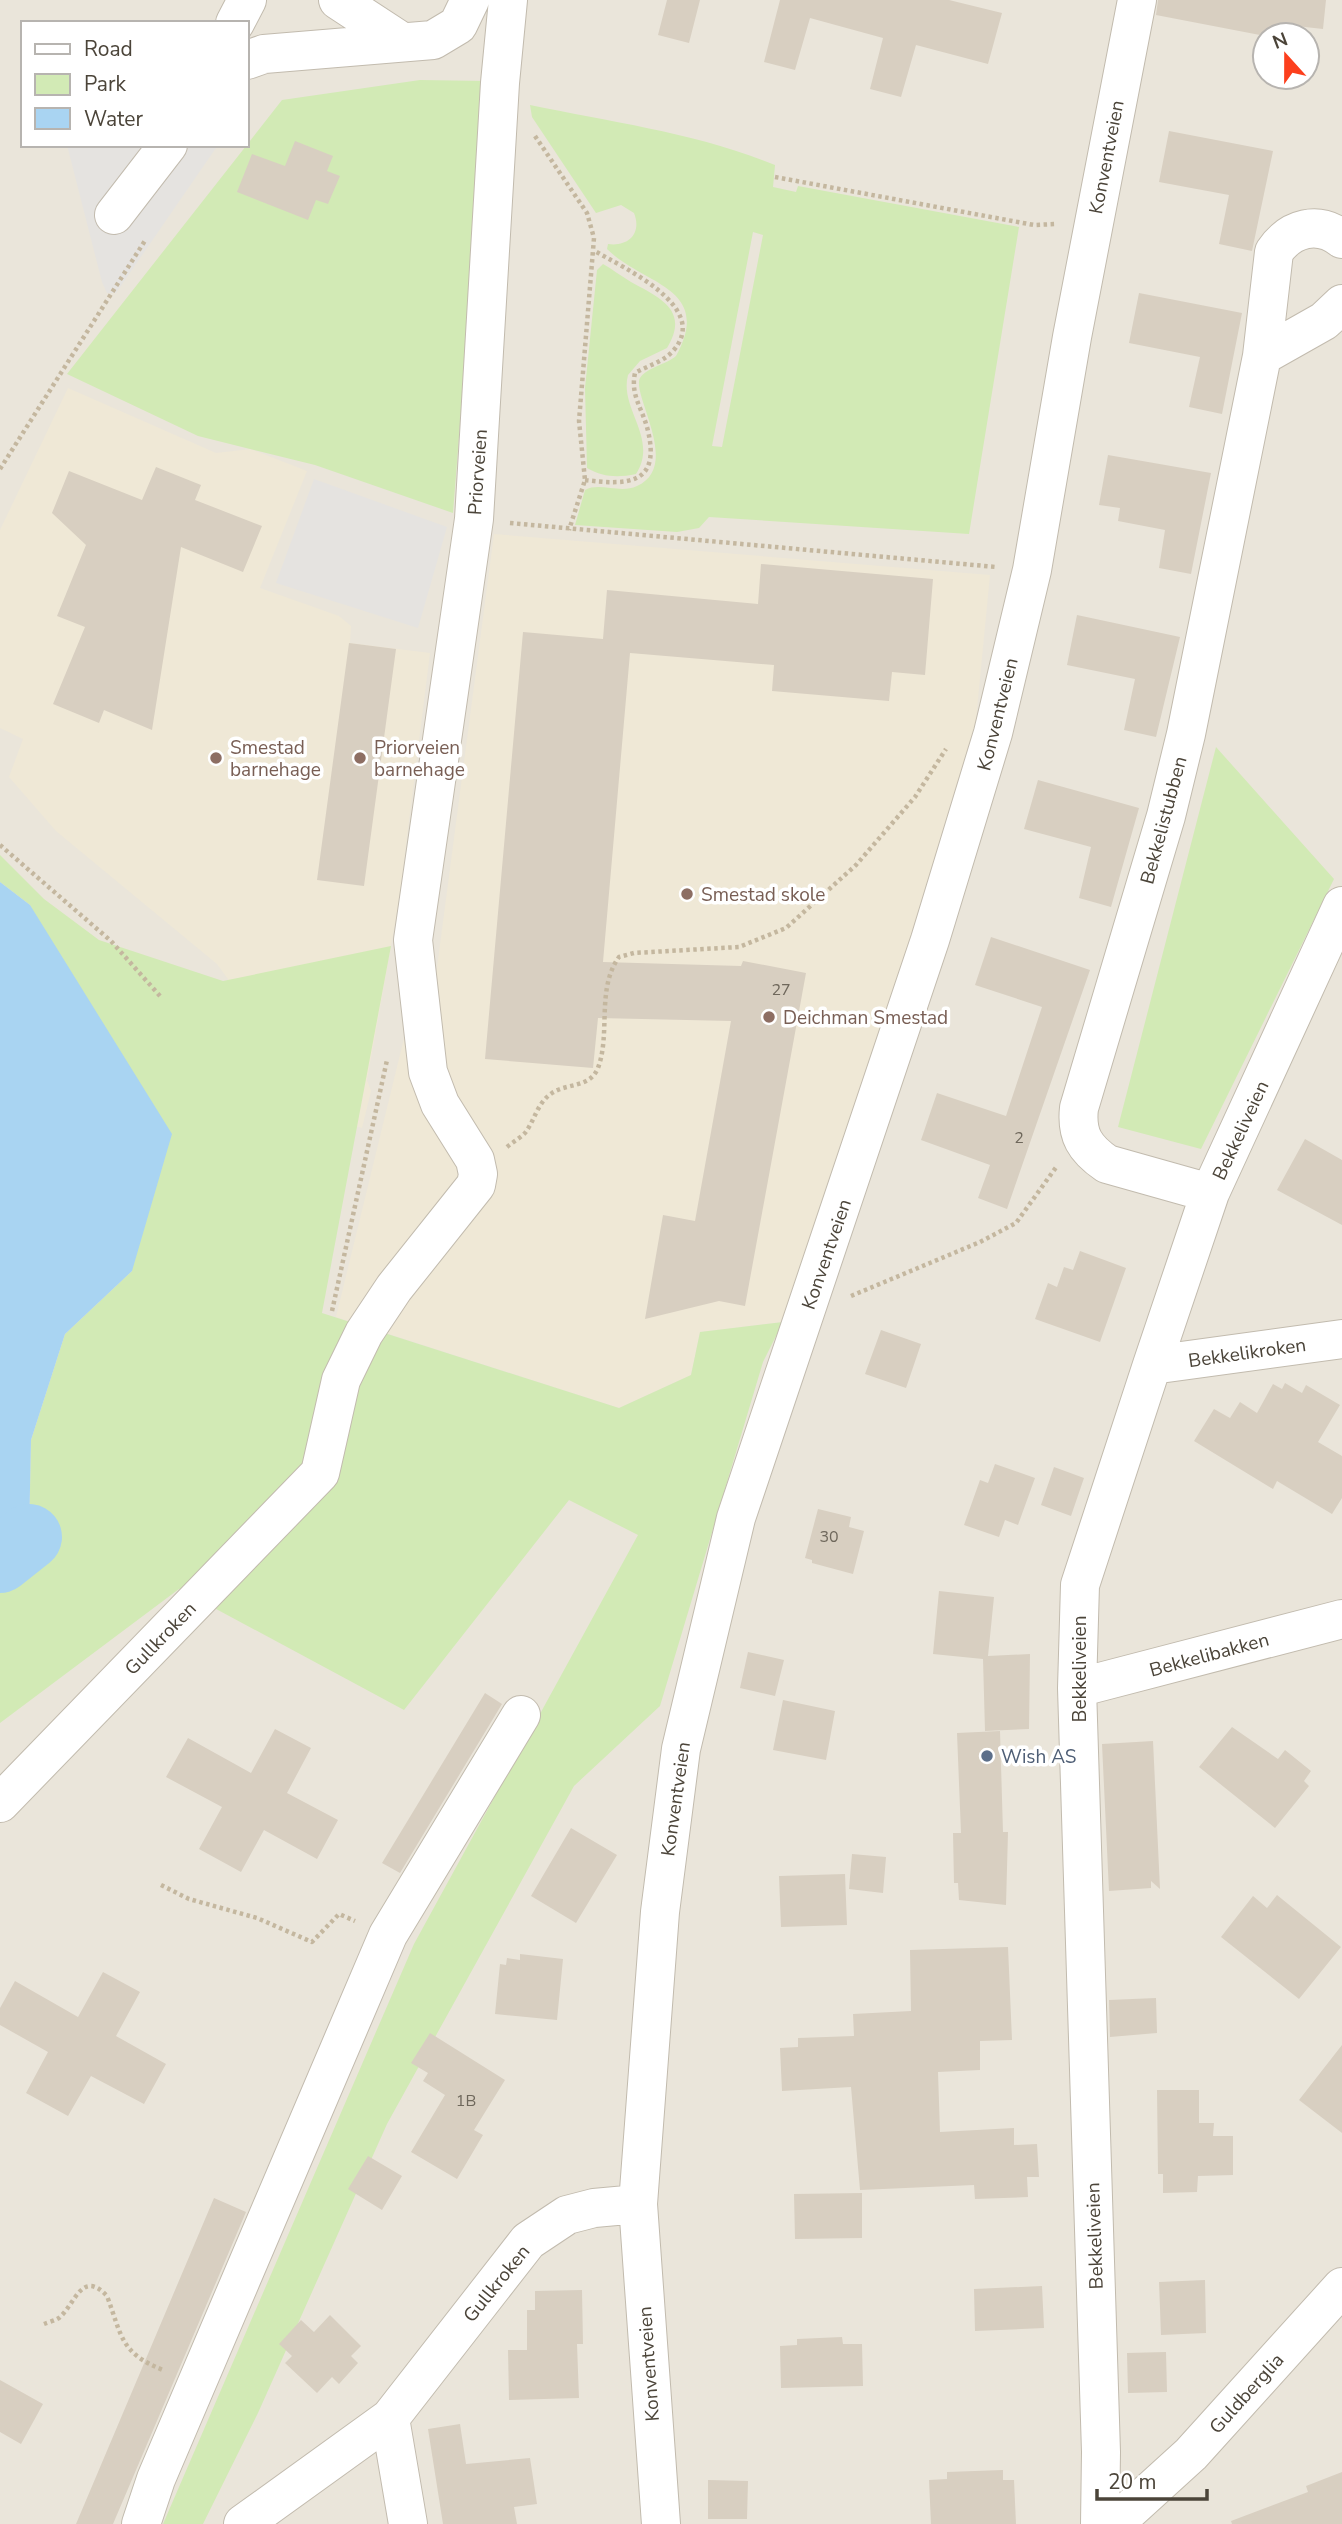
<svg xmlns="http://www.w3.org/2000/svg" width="1342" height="2524" font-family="'Nunito Sans',sans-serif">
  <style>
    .residential { fill: #eae5da; fill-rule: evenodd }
    .education { fill: #efe8d6 }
    .green { fill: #d2eab5; fill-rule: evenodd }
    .parking { fill: #e5e3e0 }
    .water { fill: #a9d4f2 }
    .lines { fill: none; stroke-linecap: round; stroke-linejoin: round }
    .river { stroke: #a9d4f2; stroke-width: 66 }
    .building { fill: #d8cfc1 }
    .minor-casing { stroke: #c2bbae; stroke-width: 40 }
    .path { stroke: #c4b79f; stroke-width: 4.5; stroke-dasharray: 3.5 3.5; stroke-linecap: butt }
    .minor { stroke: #fff; stroke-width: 38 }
    .education-dot { fill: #8d6e63; stroke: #fff; stroke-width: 2.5 }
    .service-dot { fill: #5c6f8a; stroke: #fff; stroke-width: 2.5 }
    .labels { text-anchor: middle; stroke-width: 7; stroke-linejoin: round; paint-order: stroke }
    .number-label { font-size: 16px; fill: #6e675b }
    .street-label { font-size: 19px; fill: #4b4439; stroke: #fff }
    .education-label { font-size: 19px; fill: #785e54; stroke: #fff; text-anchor: start }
    .service-label { font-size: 19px; fill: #4e5e75; stroke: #fff; text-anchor: start }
  </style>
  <rect width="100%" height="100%" fill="#f6f3ec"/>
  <path class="residential" d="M 0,0 L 1342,0 L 1342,2524 L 0,2524 ZM 23,23 L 247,23 L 247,145 L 23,145 ZM 1265,35 L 1307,35 L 1307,77 L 1265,77 Z"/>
  <path class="education" d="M 68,388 L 216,453 L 251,449 L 307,471 L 260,588 L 339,616 L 351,626 L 350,643 L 430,653 L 399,901 L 367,1080 L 371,1091 L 362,1128 L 330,1118 L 217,964 L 56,831 L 9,777 L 23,739 L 0,728 L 0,530 Z
    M 494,534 L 990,575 L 975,730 L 953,813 L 783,1322 L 700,1332 L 691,1375 L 619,1408 L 336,1317 L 407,1026 L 436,975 Z"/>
  <path class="green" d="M 420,80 L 487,81 L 453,513 L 315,465 L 198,436 L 67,374 L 282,100 Z
    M 530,105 C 611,122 697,133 775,165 L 773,187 L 796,192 L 798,186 L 1019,227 L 969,534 L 709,517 L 699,528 L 677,532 L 575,525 L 585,490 C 600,482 620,494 637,486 C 682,466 631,394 640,378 C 646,368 667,364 676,356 C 714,287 643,285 607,249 L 608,244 C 629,247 642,233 634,213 L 621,205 L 596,213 L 532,117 ZM 753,232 L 763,235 L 722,447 L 712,446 Z
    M 603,264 C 612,269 621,276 631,282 C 660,298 690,310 667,348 L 640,361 L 628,375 C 619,409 659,438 636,474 C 617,478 603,477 587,468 L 585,388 L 597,270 Z
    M 1216,747 L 1334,879 L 1201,1149 L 1118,1127 Z
    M 0,855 L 44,899 L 99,940 L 223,981 L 391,946 L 322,1313 L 619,1408 L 691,1375 L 700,1332 L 783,1322 L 763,1362 L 660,1706 L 574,1786 L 387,2124 L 258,2413 L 203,2524 L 163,2524 L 414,1944 L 638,1535 L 569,1500 L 404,1710 L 179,1589 L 0,1723 L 0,1536 L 29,1537 L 31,1440 L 65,1334 L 132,1271 L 30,905 L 0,882 Z"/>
  <path class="parking" d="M 67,145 L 218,145 L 116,293 L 107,293 L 102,282 Z
    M 314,479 L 447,527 L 418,628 L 276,583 Z"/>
  <path class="water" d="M 0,882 L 30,905 L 172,1134 L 132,1271 L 65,1334 L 31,1440 L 29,1537 L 0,1526 Z"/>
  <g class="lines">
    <path class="river" d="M 0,1560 L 29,1537"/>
  </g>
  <path class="building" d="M 667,0 L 700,0 L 689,43 L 658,35 Z
    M 780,0 L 949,0 L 1002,13 L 988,64 L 916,45 L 901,97 L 870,89 L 883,38 L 810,18 L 795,70 L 764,62 Z
    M 1158,0 L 1326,0 L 1323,29 L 1296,26 L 1295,35 L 1260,35 L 1156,15 Z
    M 1169,131 L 1273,151 L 1252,251 L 1219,244 L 1229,195 L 1159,182 Z
    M 295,141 L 333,156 L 327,171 L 340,176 L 328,204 L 316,200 L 308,220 L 237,192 L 252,154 L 285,166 Z
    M 1139,293 L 1242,313 L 1222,414 L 1189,407 L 1200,357 L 1129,343 Z
    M 1108,455 L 1211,473 L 1191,574 L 1159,568 L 1165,530 L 1118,521 L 1120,508 L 1099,505 Z
    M 156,467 L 201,485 L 195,500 L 262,526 L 243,572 L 181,547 L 152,730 L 104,710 L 99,723 L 53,704 L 85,627 L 57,616 L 86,545 L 52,513 L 69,471 L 142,500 Z
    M 761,564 L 933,579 L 925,675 L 892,672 L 889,701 L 772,691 L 774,665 L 630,653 L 603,962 L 741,966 L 743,961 L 806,973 L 745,1306 L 719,1301 L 645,1319 L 663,1215 L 695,1221 L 731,1021 L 598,1018 L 593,1068 L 485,1059 L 523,632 L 603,639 L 607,590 L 758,604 Z
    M 1077,615 L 1180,637 L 1156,737 L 1124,730 L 1135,679 L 1067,665 Z
    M 349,643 L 396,649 L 364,886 L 317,880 Z
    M 1038,780 L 1139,808 L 1111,907 L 1079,898 L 1091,847 L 1024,829 Z
    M 991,937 L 1090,970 L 1007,1209 L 978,1198 L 990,1165 L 921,1140 L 937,1093 L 1006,1116 L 1042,1007 L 975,985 Z
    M 1305,1139 L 1342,1160 L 1342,1225 L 1277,1190 Z
    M 1080,1251 L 1126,1268 L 1100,1342 L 1035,1319 L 1048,1283 L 1057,1287 L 1064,1267 L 1073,1270 Z
    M 881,1330 L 921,1344 L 906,1388 L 865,1374 Z
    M 1285,1383 L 1302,1393 L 1306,1385 L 1340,1405 L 1318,1442 L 1342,1456 L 1342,1498 L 1332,1514 L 1277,1481 L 1273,1489 L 1194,1441 L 1214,1409 L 1230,1418 L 1240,1402 L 1257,1413 L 1273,1384 L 1282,1389 Z
    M 995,1464 L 1035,1478 L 1018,1525 L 1005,1520 L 999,1537 L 964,1525 L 980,1480 L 988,1483 Z
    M 1054,1467 L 1084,1478 L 1071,1516 L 1041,1505 Z
    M 818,1509 L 851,1517 L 849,1527 L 864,1531 L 853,1574 L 812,1563 L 812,1560 L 805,1558 Z
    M 939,1591 L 994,1597 L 988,1656 L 1030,1654 L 1029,1729 L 985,1731 L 983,1659 L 933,1654 Z
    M 748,1652 L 784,1660 L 775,1696 L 740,1688 Z
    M 485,1693 L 502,1704 L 400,1873 L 382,1863 Z
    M 783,1700 L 835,1711 L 826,1760 L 773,1750 Z
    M 1232,1727 L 1278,1759 L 1285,1750 L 1311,1771 L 1304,1781 L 1309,1786 L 1275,1828 L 1199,1767 Z
    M 275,1729 L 311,1748 L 287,1793 L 338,1820 L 317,1859 L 264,1830 L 241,1872 L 199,1849 L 222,1807 L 166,1777 L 188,1738 L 251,1773 Z
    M 1000,1731 L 1003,1832 L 1008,1832 L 1006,1905 L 959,1900 L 958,1883 L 954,1883 L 953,1833 L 961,1833 L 957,1733 Z
    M 1153,1741 L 1160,1889 L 1151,1881 L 1151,1888 L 1109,1891 L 1102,1744 Z
    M 571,1828 L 617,1855 L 576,1923 L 531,1896 Z
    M 852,1854 L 886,1857 L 883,1893 L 849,1889 Z
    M 845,1874 L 847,1925 L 781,1927 L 779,1876 Z
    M 1277,1895 L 1341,1947 L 1299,1999 L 1221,1937 L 1253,1896 L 1267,1908 Z
    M 1008,1947 L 1012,2040 L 980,2041 L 980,2070 L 938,2072 L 940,2132 L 1014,2128 L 1014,2145 L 1037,2144 L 1039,2177 L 1027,2177 L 1028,2197 L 975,2199 L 974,2185 L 860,2190 L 851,2087 L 782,2091 L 780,2048 L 798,2047 L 798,2038 L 854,2036 L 853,2014 L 911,2011 L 910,1950 Z
    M 520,1954 L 563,1959 L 557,2020 L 495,2014 L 500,1964 L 506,1965 L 507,1958 L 520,1960 Z
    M 103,1972 L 140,1992 L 116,2036 L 166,2064 L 144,2104 L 91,2076 L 68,2116 L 26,2093 L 48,2052 L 0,2025 L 0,2008 L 15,1981 L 78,2017 Z
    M 1156,1998 L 1157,2033 L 1110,2037 L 1109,2000 Z
    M 430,2033 L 505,2080 L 474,2130 L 483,2135 L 457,2179 L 411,2152 L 445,2095 L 423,2081 L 428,2073 L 411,2063 Z
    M 1342,2045 L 1342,2133 L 1299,2100 Z
    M 1157,2090 L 1199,2090 L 1199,2123 L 1214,2123 L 1213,2136 L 1233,2136 L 1233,2175 L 1198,2176 L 1197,2192 L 1163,2193 L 1163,2174 L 1158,2174 Z
    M 368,2156 L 402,2176 L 382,2210 L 348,2189 Z
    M 862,2193 L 862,2238 L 795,2239 L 794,2194 Z
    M 214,2198 L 246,2212 L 113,2524 L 76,2524 Z
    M 1205,2280 L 1206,2333 L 1161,2335 L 1159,2282 Z
    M 1042,2286 L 1044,2328 L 975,2331 L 974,2289 Z
    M 582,2290 L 583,2344 L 577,2344 L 579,2398 L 509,2400 L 508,2350 L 527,2350 L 527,2310 L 535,2310 L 535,2291 Z
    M 330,2315 L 361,2346 L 351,2356 L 358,2363 L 339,2384 L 332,2377 L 317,2393 L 285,2363 L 292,2356 L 279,2344 L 301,2320 L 314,2332 Z
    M 842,2337 L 843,2344 L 862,2344 L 863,2386 L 781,2388 L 780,2346 L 797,2345 L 797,2339 Z
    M 1166,2352 L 1167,2392 L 1128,2393 L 1127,2353 Z
    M 0,2380 L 43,2404 L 21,2444 L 0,2432 Z
    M 460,2424 L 466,2464 L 530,2458 L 537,2504 L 514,2507 L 517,2524 L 443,2524 L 428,2429 Z
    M 1003,2470 L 1003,2480 L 1014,2480 L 1016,2524 L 931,2524 L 929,2480 L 947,2479 L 947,2472 Z
    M 1342,2472 L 1342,2524 L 1232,2524 L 1231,2521 L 1308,2492 L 1306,2486 Z
    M 708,2480 L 748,2481 L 747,2519 L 708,2519 Z"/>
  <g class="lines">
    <g class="minor-casing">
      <path id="minor" d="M 338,0 L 402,42
        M 235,23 L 247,0
        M 247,60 L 264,54 L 433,40 L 458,25 L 470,0
        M 114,215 L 168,145
        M 1262,356 L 1324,321 L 1342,304
        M 1210,1193 L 1107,1164 C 1085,1149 1076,1135 1079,1108 L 1166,816 L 1186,734 L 1262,356 L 1274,252 C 1290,228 1318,220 1342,239
        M 1152,1365 L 1342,1339
        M 1077,1688 L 1342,1619
        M 0,1803 L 320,1473 L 341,1380 L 364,1333 L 394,1288 L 476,1185 L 478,1174 L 475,1160 L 440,1104 L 428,1072 L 413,940 L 474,519 L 500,83 L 508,0
        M 390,2418 L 408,2524
        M 141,2524 L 156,2479 L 388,1935 L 521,1715
        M 243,2524 L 390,2418 L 528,2241 L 567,2215 L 594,2208 L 638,2204
        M 661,2524 L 638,2204 L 660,1912 L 681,1749 L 736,1518 L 930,940 L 993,733 L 1032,570 L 1072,337 L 1137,0
        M 1100,2524 L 1101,2452 L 1077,1688 L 1080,1585 L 1152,1365 L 1210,1193 L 1342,906
        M 1114,2524 L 1191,2454 L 1342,2287"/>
    </g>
    <path class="path" d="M 535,136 L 587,213 L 594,238 L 579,421 L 585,480 L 569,530
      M 775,177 L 1034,225 L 1056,224
      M 0,469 L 146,239
      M 585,480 C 625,485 661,486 648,431 C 643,409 630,396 635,373 C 647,366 663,362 673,351 C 712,307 623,268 595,251
      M 510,523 L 996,567
      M 0,845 L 111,941 L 160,996
      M 507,1147 C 513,1142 520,1138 525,1133 C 535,1120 537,1103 552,1093 C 567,1083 590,1088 598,1068 C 611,1033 596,989 619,957 L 634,953 L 739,947 L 786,928 L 856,865 L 915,797 L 946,749
      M 851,1296 L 980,1242 L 1016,1223 L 1057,1166
      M 332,1311 L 387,1060
      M 161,1885 L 189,1899 L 257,1918 L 312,1942 L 339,1914 L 355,1921
      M 44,2324 C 49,2322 57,2320 60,2317 C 75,2304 82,2269 107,2296 C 122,2336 120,2353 163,2370"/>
    <use href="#minor" class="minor"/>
  </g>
  <g class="education-dot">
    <circle cx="216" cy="758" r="7"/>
    <circle cx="360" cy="758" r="7"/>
    <circle cx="687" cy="894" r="7"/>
    <circle cx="769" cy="1017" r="7"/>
  </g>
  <circle class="service-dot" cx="987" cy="1756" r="7"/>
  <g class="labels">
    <g class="number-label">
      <text x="781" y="995">27</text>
      <text x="1019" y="1143">2</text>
      <text x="829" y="1542">30</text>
      <text x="466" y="2106">1B</text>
    </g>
    <g class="street-label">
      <text transform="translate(1106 157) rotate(-79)" y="7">Konventveien</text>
      <text transform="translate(477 472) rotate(-86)" y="7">Priorveien</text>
      <text transform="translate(997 714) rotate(-76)" y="7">Konventveien</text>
      <text transform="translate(1163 820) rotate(-75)" y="7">Bekkelistubben</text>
      <text transform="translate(1240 1130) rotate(-65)" y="7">Bekkeliveien</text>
      <text transform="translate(826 1254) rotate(-71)" y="7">Konventveien</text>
      <text transform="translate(1247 1352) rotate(-8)" y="7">Bekkelikroken</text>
      <text transform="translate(160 1638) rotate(-46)" y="7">Gullkroken</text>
      <text transform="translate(1209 1654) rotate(-15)" y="7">Bekkelibakken</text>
      <text transform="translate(1079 1669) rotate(-90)" y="7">Bekkeliveien</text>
      <text transform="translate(675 1799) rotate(-82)" y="7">Konventveien</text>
      <text transform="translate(1094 2236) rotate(-92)" y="7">Bekkeliveien</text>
      <text transform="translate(496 2283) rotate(-51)" y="7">Gullkroken</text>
      <text transform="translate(648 2364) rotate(-94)" y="7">Konventveien</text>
      <text transform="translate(1246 2393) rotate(-48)" y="7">Guldberglia</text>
    </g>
    <g class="education-label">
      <text x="230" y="754">Smestad<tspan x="230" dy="22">barnehage</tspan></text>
      <text x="374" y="754">Priorveien<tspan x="374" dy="22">barnehage</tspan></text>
      <text x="701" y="901">Smestad skole</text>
      <text x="783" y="1024">Deichman Smestad</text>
    </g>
    <g class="service-label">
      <text x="1001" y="1763">Wish AS</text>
    </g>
  </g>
  <rect x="21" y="21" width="228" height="126" fill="#ffffff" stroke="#b7b4b0" stroke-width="2"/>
  <rect x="35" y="44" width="35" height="10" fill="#ffffff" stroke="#b7b4b0" stroke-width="2"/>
  <text x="84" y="56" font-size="21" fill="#4b4439">Road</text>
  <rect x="35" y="74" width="35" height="21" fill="#d2eab5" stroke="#b7b4b0" stroke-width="2"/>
  <text x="84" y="91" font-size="21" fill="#4b4439">Park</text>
  <rect x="35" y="108" width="35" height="21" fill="#a9d4f2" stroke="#b7b4b0" stroke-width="2"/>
  <text x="84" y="126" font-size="21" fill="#4b4439">Water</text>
  <g transform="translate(1286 56) rotate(339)"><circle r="33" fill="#ffffff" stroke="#b7b4b0" stroke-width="2"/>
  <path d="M0-5L12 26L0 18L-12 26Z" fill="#fc3f1d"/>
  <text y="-10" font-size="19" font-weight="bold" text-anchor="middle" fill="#4b4439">N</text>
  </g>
  <path d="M1097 2489v10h110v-10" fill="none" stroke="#4b4439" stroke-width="3.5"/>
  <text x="1108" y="2489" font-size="21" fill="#4b4439" stroke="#ffffff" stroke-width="5" paint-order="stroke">20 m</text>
</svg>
